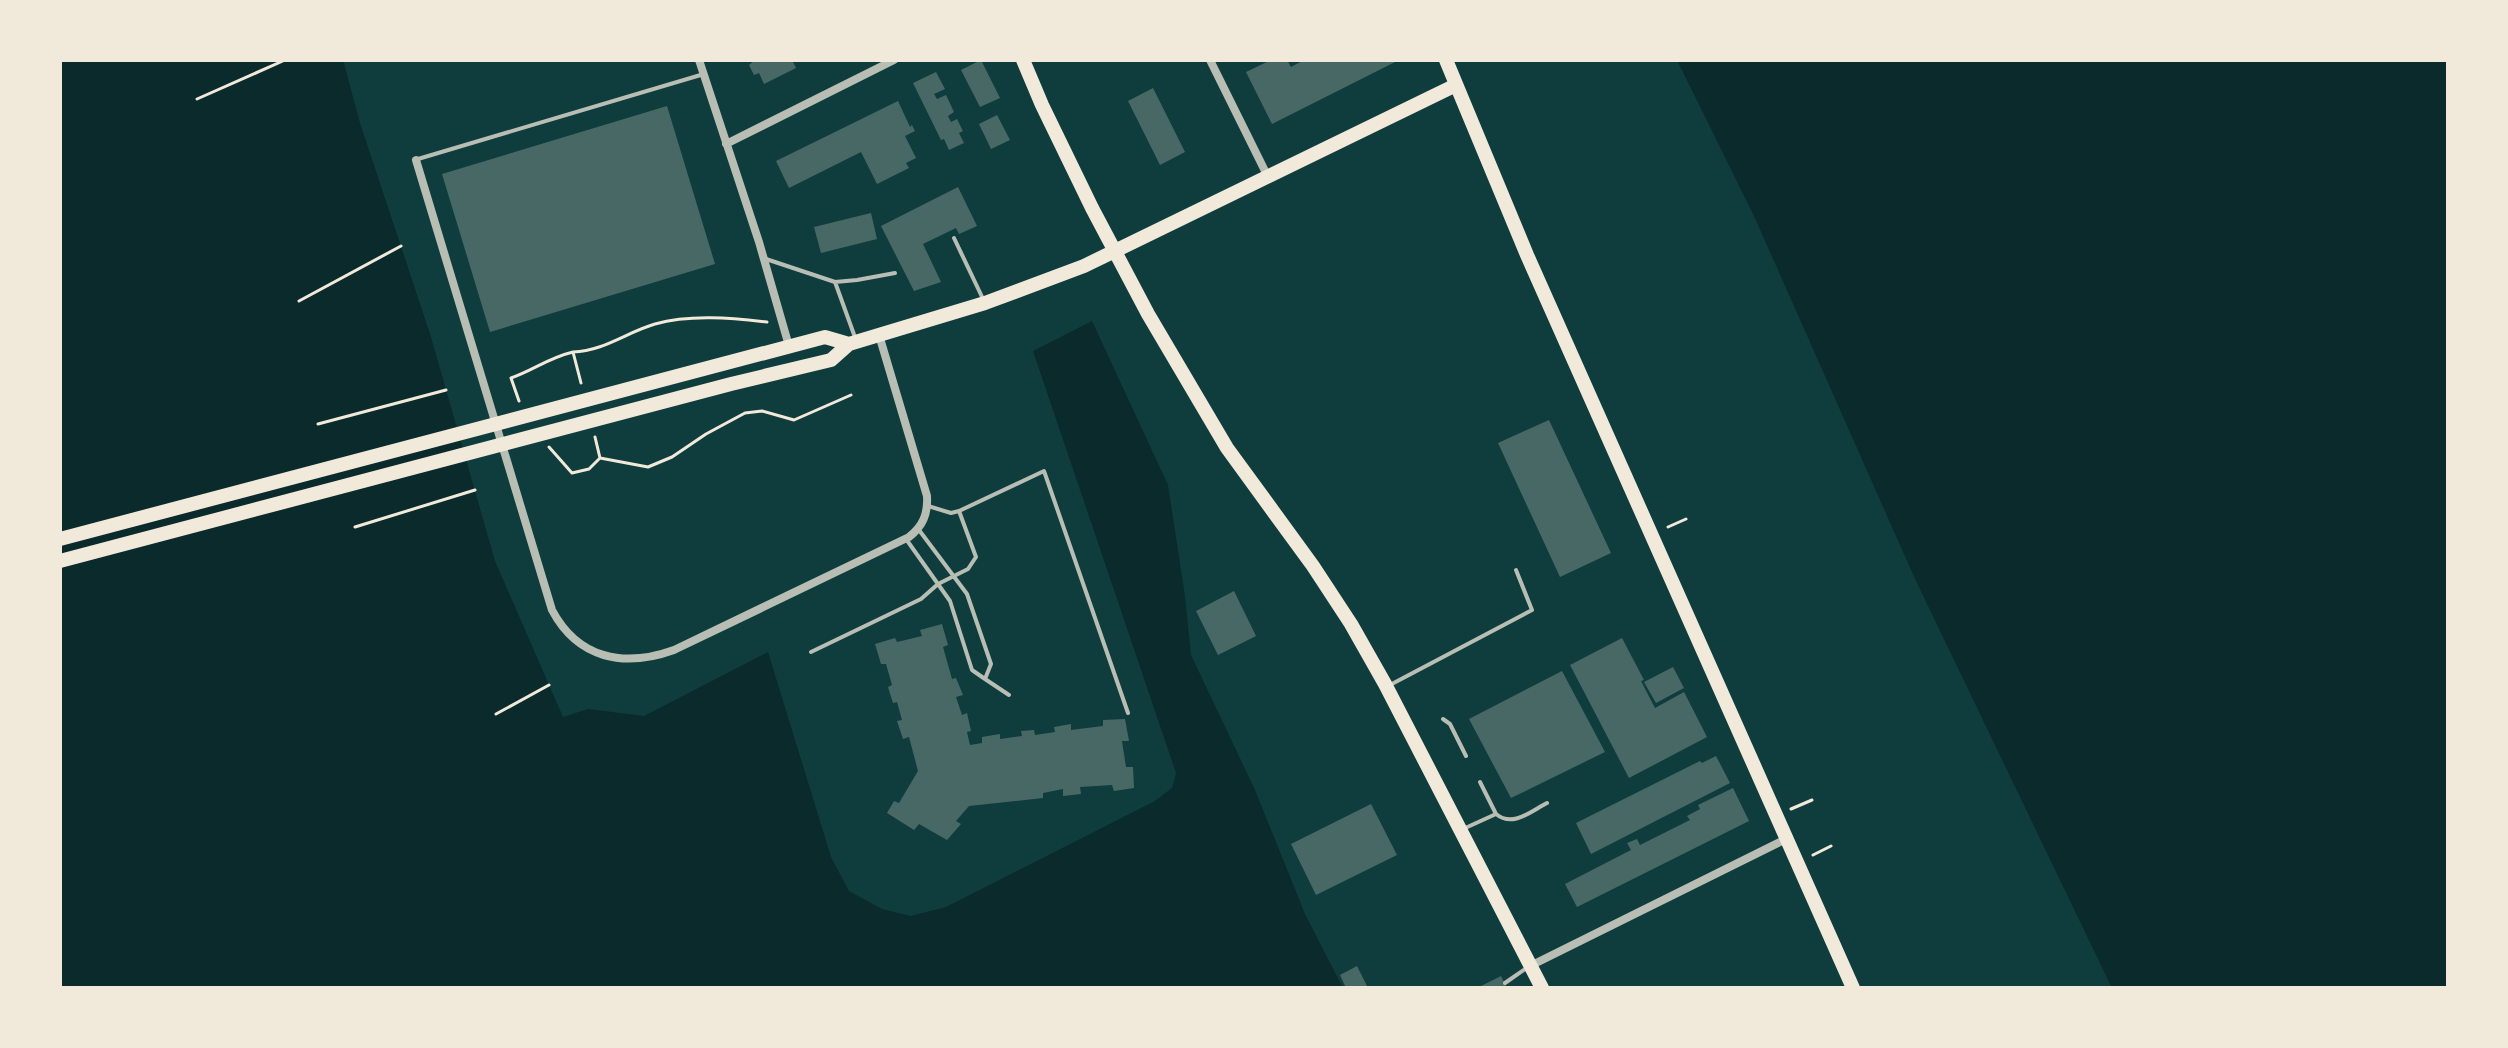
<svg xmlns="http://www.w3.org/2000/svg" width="2508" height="1048" font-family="'Exo 2',sans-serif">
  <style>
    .water { fill: #0a2a2b }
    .building { fill: #486865 }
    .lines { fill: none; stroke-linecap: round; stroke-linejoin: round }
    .path { stroke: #f1e9da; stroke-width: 3 }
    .service { stroke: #b8beb3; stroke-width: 4 }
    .minor { stroke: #b8beb3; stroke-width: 8 }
    .primary { stroke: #f1e9da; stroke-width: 14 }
  </style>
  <rect width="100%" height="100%" fill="#0f3d3e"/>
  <path class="water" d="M 60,60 L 343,60 L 360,123 L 431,337 L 495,561 L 563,717 L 588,709 L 644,716 L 768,652 L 831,857 L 849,891 L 882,909 L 911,916 L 946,907 L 1155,801 L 1172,788 L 1176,773 L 1033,351 L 1092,321 L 1168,485 L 1185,596 L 1191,655 L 1255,790 L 1305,914 L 1343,988 L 60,988 Z
    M 1677,60 L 2448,60 L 2448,988 L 2112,988 L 1916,581 L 1754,216 Z"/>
  <path class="building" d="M 755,60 L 792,60 L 796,68 L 764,84 L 759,73 L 754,75 L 749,65 Z
    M 981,60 L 1000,98 L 980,107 L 961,70 Z
    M 1271,60 L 1287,60 L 1291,67 L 1304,60 L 1399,60 L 1272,124 L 1246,72 Z
    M 936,72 L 945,89 L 934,94 L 937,99 L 946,95 L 954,112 L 948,116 L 951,122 L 957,119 L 963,131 L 959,133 L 964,143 L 949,150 L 944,139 L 941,140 L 913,83 Z
    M 1153,88 L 1185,152 L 1160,165 L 1128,101 Z
    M 898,101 L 910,127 L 912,125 L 915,131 L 905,136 L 916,158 L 906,163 L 909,168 L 877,184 L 861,152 L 789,188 L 776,161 Z
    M 667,106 L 715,264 L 490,332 L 442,174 Z
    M 997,115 L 1010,140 L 991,149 L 979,124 Z
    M 958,187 L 977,226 L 959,234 L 956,228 L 923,244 L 941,282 L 914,291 L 881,226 Z
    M 871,213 L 877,239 L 821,253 L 814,227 Z
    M 1549,420 L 1611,553 L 1560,577 L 1498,443 Z
    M 1234,591 L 1256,636 L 1218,655 L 1196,611 Z
    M 942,624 L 948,645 L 943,647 L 952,679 L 956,678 L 963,695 L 956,697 L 962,715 L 967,713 L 971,731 L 967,732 L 970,745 L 982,743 L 982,737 L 1000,734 L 1000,739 L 1022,736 L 1021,731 L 1034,730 L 1035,735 L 1055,732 L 1054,727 L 1071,724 L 1071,730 L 1103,726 L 1103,720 L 1125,719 L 1129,741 L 1122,741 L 1126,767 L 1133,767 L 1134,788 L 1114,791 L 1112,785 L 1080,787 L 1081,794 L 1063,796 L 1063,789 L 1043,793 L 1043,798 L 969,806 L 956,821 L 961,824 L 947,840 L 919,824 L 914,830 L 887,813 L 894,801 L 899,803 L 918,771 L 909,737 L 903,739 L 897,721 L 902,720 L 897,702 L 893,703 L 888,687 L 892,685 L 886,664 L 881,664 L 875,644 L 895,638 L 897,642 L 922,636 L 920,630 Z
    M 1622,638 L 1644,680 L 1641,681 L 1655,708 L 1684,692 L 1707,737 L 1629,778 L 1570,665 Z
    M 1673,667 L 1684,688 L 1656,703 L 1644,682 Z
    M 1562,671 L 1605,752 L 1511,798 L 1469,719 Z
    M 1716,756 L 1730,783 L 1591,854 L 1576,823 L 1700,761 L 1702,763 Z
    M 1733,788 L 1749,821 L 1577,907 L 1565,884 L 1631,850 L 1627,843 L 1637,839 L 1640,845 L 1690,820 L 1687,816 L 1700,809 L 1698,805 Z
    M 1371,804 L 1397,855 L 1316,895 L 1291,844 Z
    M 1357,966 L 1368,988 L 1346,988 L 1340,975 Z
    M 1501,976 L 1507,988 L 1477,988 Z"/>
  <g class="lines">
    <path class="path" d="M 197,99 L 285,60
      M 299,301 L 401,246
      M 573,352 C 604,351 627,332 655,324 C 690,314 732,318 767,322
      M 519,401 L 511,378 C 534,370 548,358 573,352 L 581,383
      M 318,424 L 446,390
      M 595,437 L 600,458
      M 549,447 L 572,473 L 589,469 L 600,458 L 648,467 L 672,457 L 706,434 L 745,413 L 762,411 L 794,420 L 851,395
      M 355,527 L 475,490
      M 1668,527 L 1686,519
      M 496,714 L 549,685
      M 1791,809 L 1812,800
      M 1813,855 L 1831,846"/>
    <path class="service" d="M 418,159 L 704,74
      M 954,238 L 984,301
      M 766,259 L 835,282 L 857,280 L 895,273
      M 835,282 L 856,340
      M 928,506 L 951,513 L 959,511
      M 906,539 L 950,601 L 972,670 L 985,679 L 991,664 L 967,594 L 919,530
      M 811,652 L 921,599 L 938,584 L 968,569 L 976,557 L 959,511 L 1044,471 L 1128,713
      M 985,679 L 1009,695
      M 1388,686 L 1532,610 L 1516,570
      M 1443,719 L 1450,724 L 1466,756
      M 1496,814 C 1513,828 1531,811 1547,803
      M 1463,829 L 1496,814 L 1480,782
      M 1505,983 L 1528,967"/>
    <path class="minor" d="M 699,60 L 759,242 L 789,346
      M 1210,60 L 1268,177
      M 726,144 L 894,60
      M 416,160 L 552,610 C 578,659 624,668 674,650 L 909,537 C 923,526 928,514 927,496 L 879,335
      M 1530,966 L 1786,839"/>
    <path class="primary" d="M 1023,60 L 1042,105 L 1092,208 L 1148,314 L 1227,448 L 1313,566 L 1351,624 L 1385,684 L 1542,988
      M 1446,60 L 1527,255 L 1853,988
      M 60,539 L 825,337 L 849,344
      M 60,561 L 731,384 L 831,360 L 849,344 L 985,303 L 1084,266 L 1456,85"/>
  </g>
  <rect width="2508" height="1048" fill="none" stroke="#f1e9da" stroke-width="124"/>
</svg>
